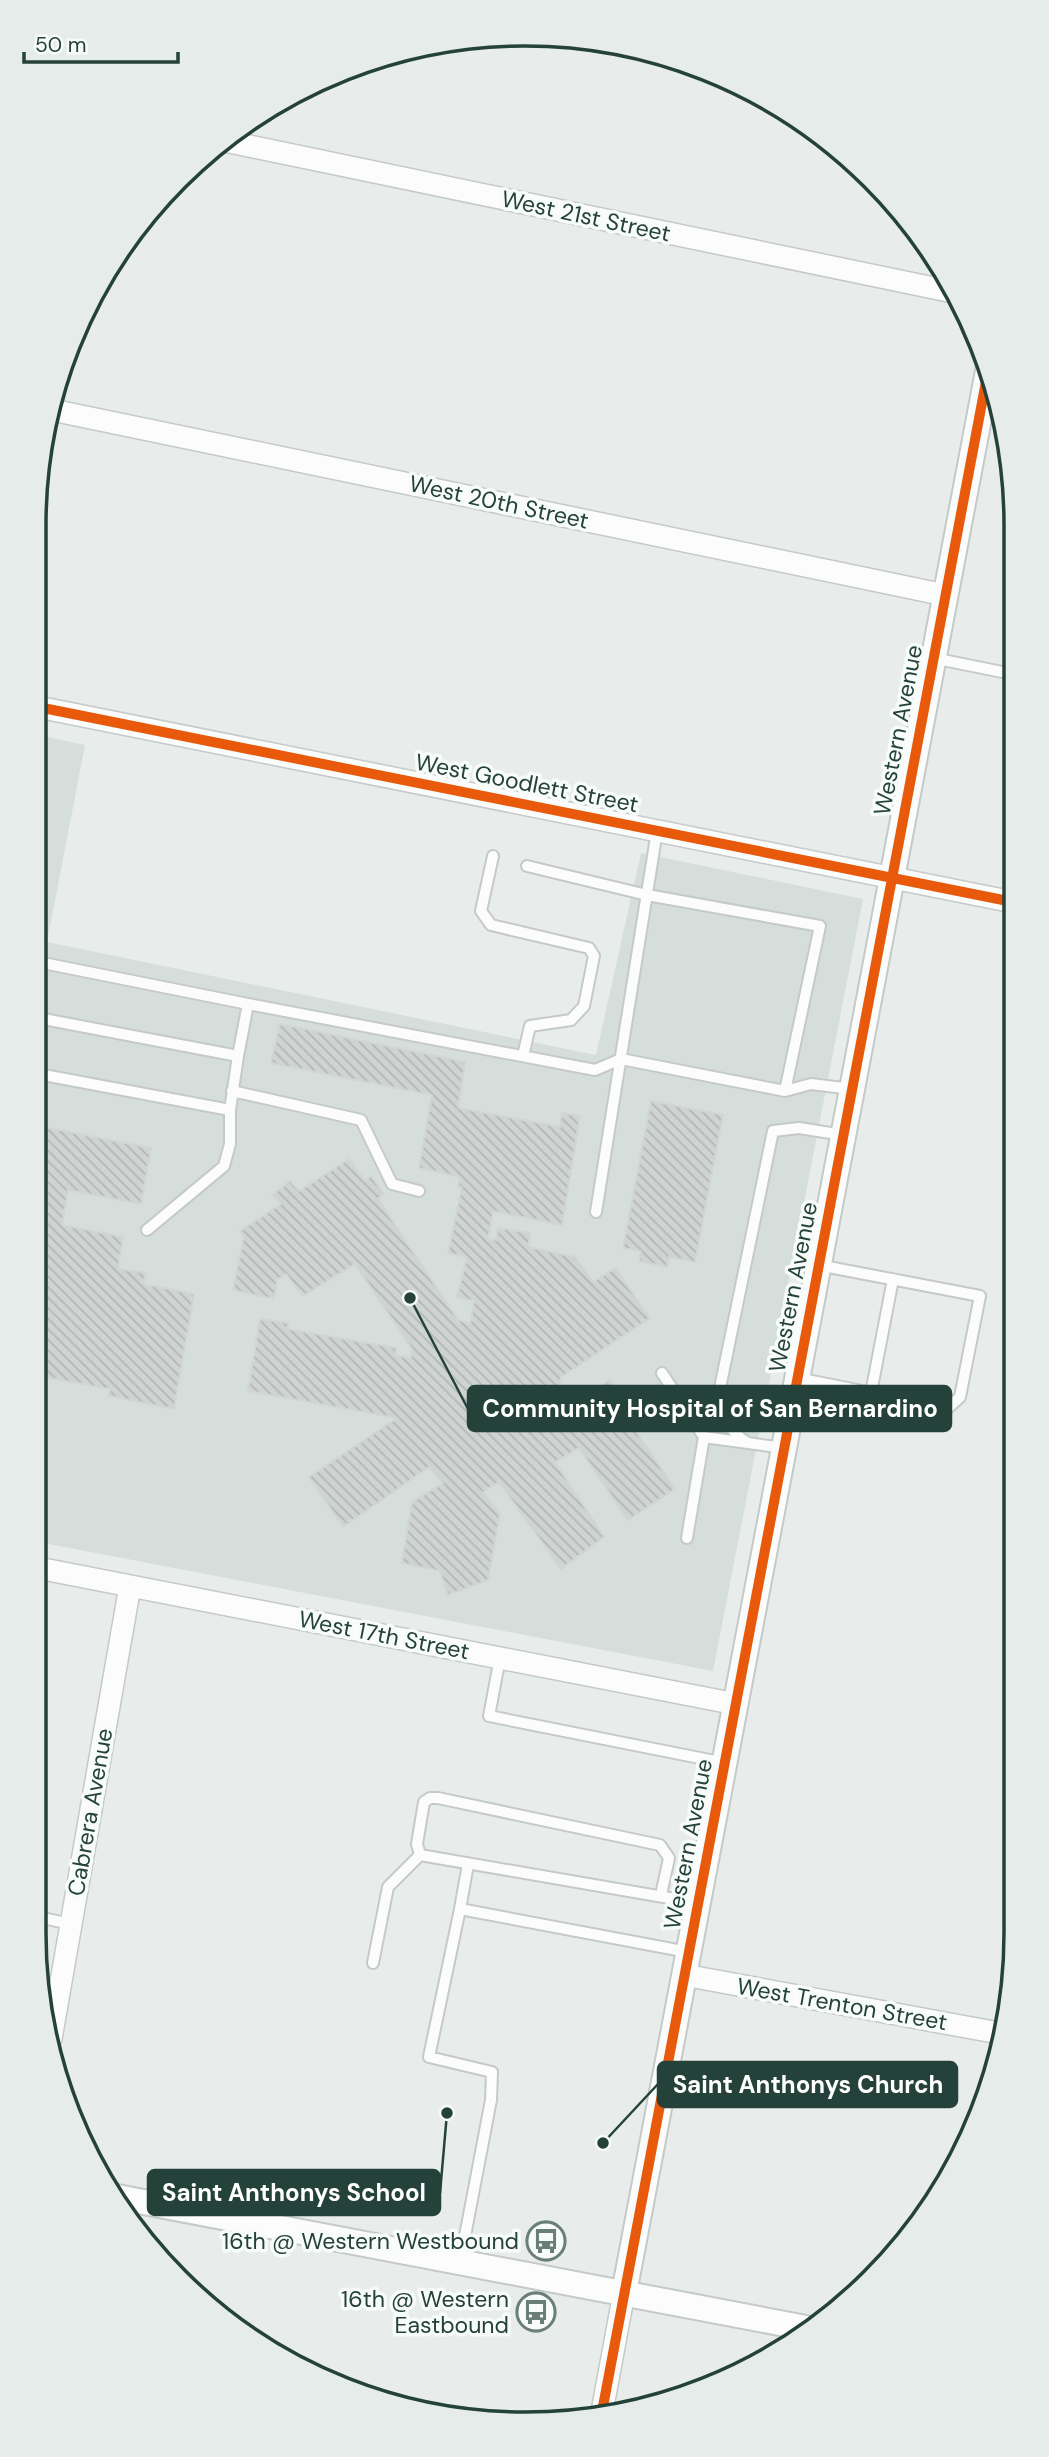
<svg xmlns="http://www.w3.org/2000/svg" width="1049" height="2457" font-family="'DM Sans',sans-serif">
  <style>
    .built { fill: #d6dedb }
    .building { fill: url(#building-back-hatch); stroke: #d1d6d4; stroke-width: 2 }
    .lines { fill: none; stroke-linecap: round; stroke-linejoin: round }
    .service-casing { stroke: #c5cac8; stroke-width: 14 }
    .minor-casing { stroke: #c5cac8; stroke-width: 24 }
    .tertiary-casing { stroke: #c5cac8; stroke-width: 28 }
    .service { stroke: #fcfcfc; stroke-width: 10 }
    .minor { stroke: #fcfcfc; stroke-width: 21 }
    .tertiary { stroke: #fcfcfc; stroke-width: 24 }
    .cycleway-casing { stroke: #f7fbf9; stroke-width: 15 }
    .cycleway { stroke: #e8590c; stroke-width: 10 }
    .labels { text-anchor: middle; stroke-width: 7; stroke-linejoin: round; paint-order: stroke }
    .street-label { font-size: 23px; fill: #24423a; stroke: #f7fbf9 }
    .poi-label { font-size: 23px; fill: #24423a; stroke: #f7fbf9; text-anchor: end }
    .rim { fill: none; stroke: #24423a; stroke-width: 3.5 }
    .leader { fill: none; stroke: #24423a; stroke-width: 2.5 }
    .callout-dot { fill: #24423a; stroke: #f7fbf9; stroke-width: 2.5 }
    .callout { fill: #24423a; stroke: #24423a; stroke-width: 2.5 }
    .callout-label { font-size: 24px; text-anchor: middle; font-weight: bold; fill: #fff }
  </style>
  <defs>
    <pattern id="building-back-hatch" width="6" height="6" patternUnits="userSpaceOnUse" patternTransform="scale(1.75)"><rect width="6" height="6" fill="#cfd4d2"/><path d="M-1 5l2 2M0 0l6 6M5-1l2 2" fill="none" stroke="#b2b7b5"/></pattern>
  </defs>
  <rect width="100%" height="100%" fill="#e8edeb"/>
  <path class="built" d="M 33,734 L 85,745 L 47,942 L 596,1055 L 641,853 L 863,899 L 713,1671 L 33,1541 Z"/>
  <path class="building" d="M 280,1024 L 465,1062 L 458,1108 L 560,1127 L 562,1113 L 580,1116 L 562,1225 L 493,1211 L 488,1239 L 496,1240 L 498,1228 L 530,1233 L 528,1247 L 575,1257 L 593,1282 L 615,1268 L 650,1318 L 561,1377 L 558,1394 L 582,1400 L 610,1380 L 618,1391 L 612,1396 L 675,1489 L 628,1520 L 579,1448 L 555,1462 L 604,1537 L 561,1569 L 499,1482 L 483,1492 L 500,1514 L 488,1580 L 448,1595 L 440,1571 L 402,1563 L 412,1502 L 443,1483 L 429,1467 L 343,1527 L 309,1477 L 397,1418 L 248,1391 L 260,1319 L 288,1323 L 287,1329 L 397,1348 L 395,1355 L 411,1358 L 412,1349 L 355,1264 L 303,1296 L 286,1274 L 277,1280 L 274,1299 L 233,1290 L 244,1236 L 240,1231 L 281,1204 L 272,1195 L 290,1181 L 299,1191 L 349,1159 L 365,1181 L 371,1176 L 384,1194 L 378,1199 L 458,1320 L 470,1324 L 474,1301 L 457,1297 L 467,1257 L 448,1253 L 462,1187 L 458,1187 L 460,1177 L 419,1168 L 432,1095 L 271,1063 Z
    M 651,1101 L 723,1115 L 695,1262 L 669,1257 L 667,1267 L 639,1261 L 641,1251 L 623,1248 Z
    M 33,1125 L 151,1148 L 141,1204 L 68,1190 L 62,1225 L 123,1237 L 118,1269 L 146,1273 L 143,1284 L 194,1294 L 174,1409 L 109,1396 L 110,1389 L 33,1375 Z"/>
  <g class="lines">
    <g class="service-casing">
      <path id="service" d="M 561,37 L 686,61
        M 933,658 L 1012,674
        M 493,856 L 481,911 L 491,925 L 589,948 L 594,956 L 584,1006 L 571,1020 L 530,1026 L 523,1056
        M 527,866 L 647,895 L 820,926 L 785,1091
        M 248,1004 L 595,1070 L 621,1059 L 785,1091 L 811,1084 L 852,1089
        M 33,1017 L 238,1056 L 248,1004 L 33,961
        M 33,1073 L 230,1110 L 238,1056
        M 232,1091 L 361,1120 L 392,1184 L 419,1191
        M 596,1212 L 657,831
        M 147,1230 L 224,1166 L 230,1144 L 230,1110
        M 662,1373 L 704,1437
        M 797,1378 L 948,1408 L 960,1397 L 980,1296 L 818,1265
        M 871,1393 L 893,1279
        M 748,1443 C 729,1433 719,1409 720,1388 L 773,1131 L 799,1128 L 843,1135
        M 687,1538 L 704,1437 L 784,1448
        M 500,1658 L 489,1716 L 725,1763
        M 420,1855 L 417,1844 L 424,1802 L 430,1798 L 438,1798 L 660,1845 L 669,1858 L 661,1895
        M 420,1855 L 698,1903
        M 460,1909 L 468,1864
        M 33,1916 L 71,1924
        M 373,1963 L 388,1887 L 420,1855
        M 460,2262 L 491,2100 L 492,2072 L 429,2057 L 460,1909 L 688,1952"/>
    </g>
    <g class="minor-casing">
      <path id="minor" d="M 220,140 L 953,292
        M 52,410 L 945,595
        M 33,706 L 1013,902
        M 33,1567 L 736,1704
        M 684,1975 L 999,2033
        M 51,2039 L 130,1586
        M 601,2417 L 624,2293"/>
    </g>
    <g class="tertiary-casing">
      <path id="tertiary" d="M 112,2196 L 806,2328
        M 624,2293 L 988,371"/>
    </g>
    <use href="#service" class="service"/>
    <use href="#minor" class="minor"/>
    <use href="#tertiary" class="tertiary"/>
    <g class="cycleway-casing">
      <path id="cycleway" d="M 33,706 L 1013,902
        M 601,2417 L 988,371"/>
    </g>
    <use href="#cycleway" class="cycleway"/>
  </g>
  <defs>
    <g id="bus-ring" transform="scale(2.0125)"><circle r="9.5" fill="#f7fbf9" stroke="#697e78" stroke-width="1.5"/><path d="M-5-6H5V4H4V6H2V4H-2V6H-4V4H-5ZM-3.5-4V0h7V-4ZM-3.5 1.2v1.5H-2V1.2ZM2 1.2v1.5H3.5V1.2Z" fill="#697e78"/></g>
  </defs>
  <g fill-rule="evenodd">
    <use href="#bus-ring" x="546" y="2241"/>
    <use href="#bus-ring" x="536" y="2312"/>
  </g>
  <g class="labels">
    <g class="street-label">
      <text transform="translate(586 216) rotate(12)" y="8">West 21st Street</text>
      <text transform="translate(499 502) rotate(12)" y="8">West 20th Street</text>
      <text transform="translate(898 730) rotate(-79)" y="8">Western Avenue</text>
      <text transform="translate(527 783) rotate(11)" y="8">West Goodlett Street</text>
      <text transform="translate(793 1287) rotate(-79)" y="8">Western Avenue</text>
      <text transform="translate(384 1635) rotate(11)" y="8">West 17th Street</text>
      <text transform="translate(90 1812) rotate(-80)" y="8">Cabrera Avenue</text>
      <text transform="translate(688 1844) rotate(-79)" y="8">Western Avenue</text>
      <text transform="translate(842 2004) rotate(10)" y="8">West Trenton Street</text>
    </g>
    <g class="poi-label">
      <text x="519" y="2249">16th @ Western Westbound</text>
      <text x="509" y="2307">16th @ Western<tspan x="509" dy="26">Eastbound</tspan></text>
    </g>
  </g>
  <path d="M0 0H1049V2457H0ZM525 46H525A479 479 0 0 1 1004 525V1933A479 479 0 0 1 525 2412H525A479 479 0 0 1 46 1933V525A479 479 0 0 1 525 46Z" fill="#e6ecea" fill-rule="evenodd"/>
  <path class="rim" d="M525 46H525A479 479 0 0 1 1004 525V1933A479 479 0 0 1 525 2412H525A479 479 0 0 1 46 1933V525A479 479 0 0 1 525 46Z"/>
  <path class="leader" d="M410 1298L468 1409M603 2143L658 2084M447 2113L440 2193"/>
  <g class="callout-dot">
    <circle cx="410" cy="1298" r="7"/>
    <circle cx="603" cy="2143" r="7"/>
    <circle cx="447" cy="2113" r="7"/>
  </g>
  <g class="callout">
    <rect x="468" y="1386" width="483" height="45" rx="7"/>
    <rect x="658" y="2062" width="299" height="45" rx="7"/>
    <rect x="148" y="2170" width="292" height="45" rx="7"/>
  </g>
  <g class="callout-label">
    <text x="710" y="1417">Community Hospital of San Bernardino</text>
    <text x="808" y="2093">Saint Anthonys Church</text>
    <text x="294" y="2201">Saint Anthonys School</text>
  </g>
  <path d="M24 52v10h154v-10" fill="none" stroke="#24423a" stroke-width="3.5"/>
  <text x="35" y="52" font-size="21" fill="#24423a" stroke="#f7fbf9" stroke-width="5" paint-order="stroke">50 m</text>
</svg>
